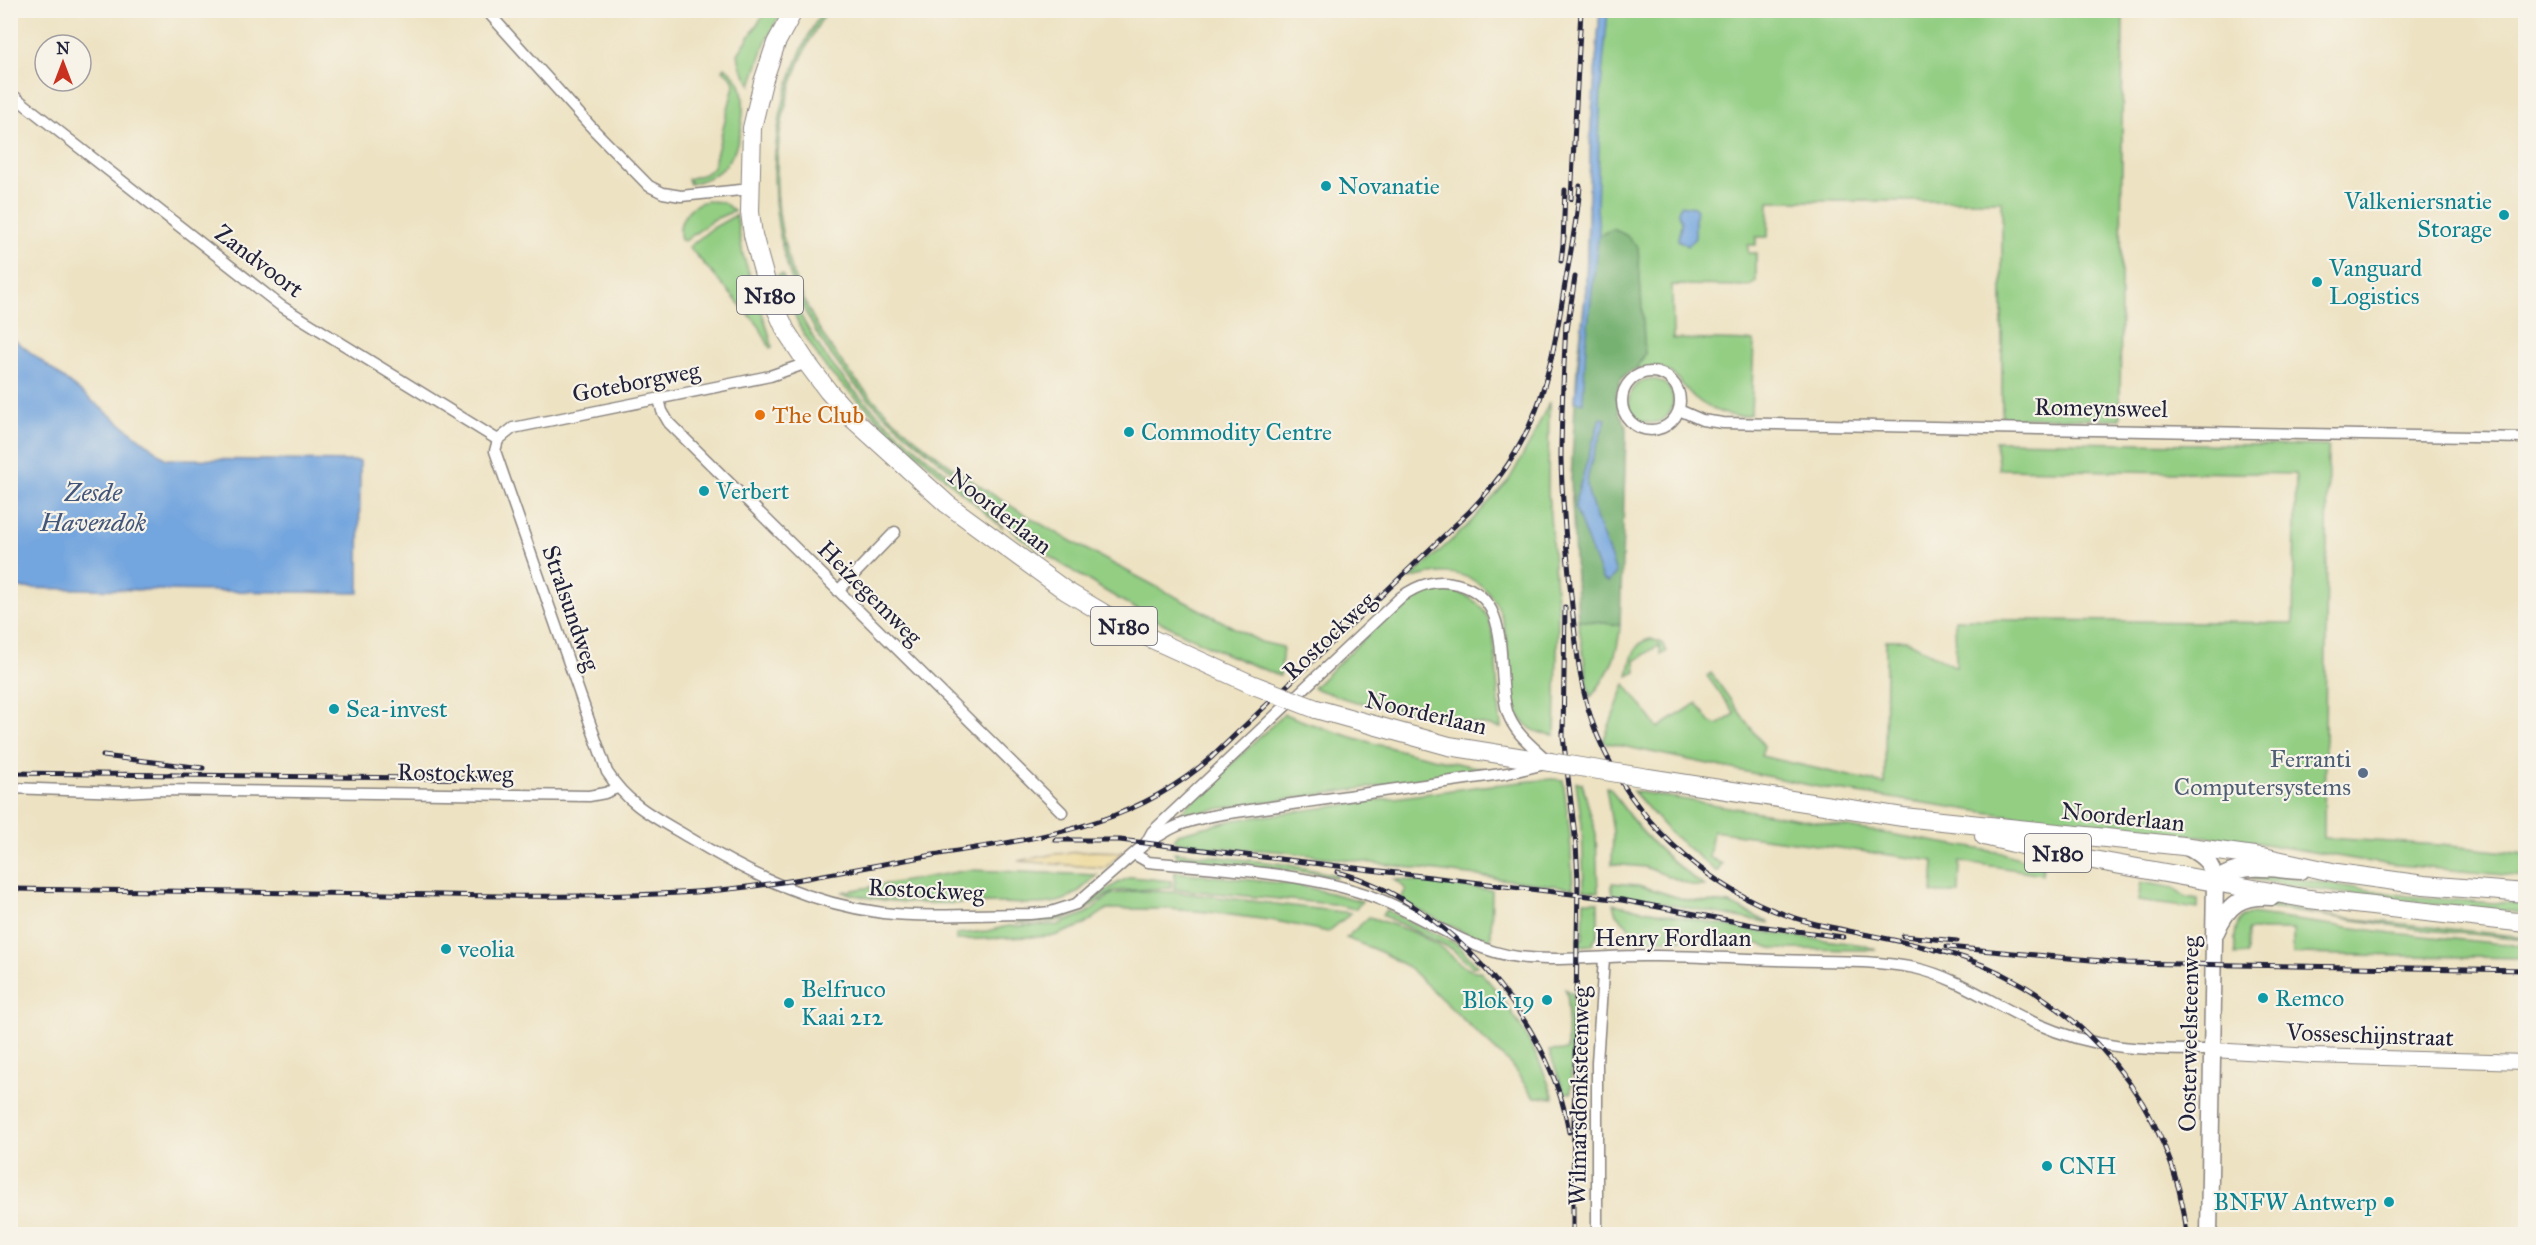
<svg xmlns="http://www.w3.org/2000/svg" width="2536" height="1245" font-family="'IM FELL Great Primer',serif">
  <style>
    .green { fill: #93ce83; stroke: #5a785f; stroke-width: 1.5 }
    .forest { fill: #76b171; stroke: #4c6a56; stroke-width: 1.5 }
    .sand { fill: #eeda9e; stroke: #887e6c; stroke-width: 1.5 }
    .water { fill: #73a5de; stroke: #4a648c; stroke-width: 1.5 }
    .lines { fill: none; stroke-linecap: round; stroke-linejoin: round }
    .minor-casing { stroke: #88827e; stroke-width: 13 }
    .tertiary-casing { stroke: #88827e; stroke-width: 16 }
    .secondary-casing { stroke: #88827e; stroke-width: 19 }
    .primary-casing { stroke: #88827e; stroke-width: 20 }
    .minor { stroke: #fff; stroke-width: 10 }
    .tertiary { stroke: #fff; stroke-width: 14 }
    .secondary { stroke: #fff; stroke-width: 16 }
    .primary { stroke: #fff; stroke-width: 18 }
    .rail-casing { stroke: #22223b; stroke-width: 5 }
    .rail { stroke: #f7f3e8; stroke-width: 3; stroke-dasharray: 9; stroke-linecap: butt }
    .primary-bridge-casing { stroke: #88827e; stroke-width: 20; stroke-linecap: butt }
    .primary-bridge { stroke: #fff; stroke-width: 18 }
    .culture-dot { fill: #0f9aa8; stroke: #f7f3e8; stroke-width: 2 }
    .food-dot { fill: #e8710a; stroke: #f7f3e8; stroke-width: 2 }
    .service-dot { fill: #5c6f8a; stroke: #f7f3e8; stroke-width: 2 }
    .labels { text-anchor: middle; stroke-width: 4.5; stroke-linejoin: round; paint-order: stroke }
    .shield { fill: #f7f3e8; stroke: #62616f; stroke-width: 1.5 }
    .shield-label { font-size: 22px; font-weight: bold; fill: #22223b }
    .culture-label { font-size: 24px; fill: #0d838f; stroke: #f7f3e8; text-anchor: start }
    .street-label { font-size: 24px; fill: #22223b; stroke: #f7f3e8 }
    .food-label { font-size: 24px; fill: #c56008; stroke: #f7f3e8; text-anchor: start }
    .service-label { font-size: 24px; fill: #4e5e75; stroke: #f7f3e8; text-anchor: end }
    .water-label { font-size: 26px; font-style: italic; fill: #42567c; stroke: #f7f3e8 }
  </style>
  <rect width="100%" height="100%" fill="#f7f3e8"/>
  <filter id="ink" filterUnits="userSpaceOnUse"><feTurbulence type="fractalNoise" baseFrequency=".0167" numOctaves="2"/><feDisplacementMap in="SourceGraphic" scale="12" xChannelSelector="R" yChannelSelector="G"/><feConvolveMatrix kernelMatrix="1 2 1 2 8 2 1 2 1" color-interpolation-filters="sRGB"/></filter>
  <filter id="wash" filterUnits="userSpaceOnUse"><feTurbulence type="fractalNoise" baseFrequency=".008" numOctaves="4" result="noise"/><feDisplacementMap in="SourceGraphic" scale="24" xChannelSelector="R" yChannelSelector="G"/><feGaussianBlur stdDeviation="1.35" result="paint"/><feColorMatrix in="noise" values="0 0 0 0 0 0 0 0 0 0 0 0 0 0 0 0 0 1.4 0 .05"/><feComposite in="paint" operator="in"/></filter>
  <g filter="url(#wash)">
    <rect width="100%" height="100%" fill="#ede2c2"/>
    <path class="green" d="M 823,10 L 827,11 C 792,63 774,128 777,191 C 787,378 960,482 1108,561 C 1159,588 1210,615 1261,642 L 1283,647 L 1280,676 C 1209,649 1144,616 1081,576 C 1059,562 1035,549 1015,533 C 1007,527 1003,518 997,511 C 989,501 980,494 970,486 C 920,445 866,406 829,352 C 758,250 756,115 823,10 Z
      M 766,11 L 782,11 L 765,43 L 751,85 L 740,65 L 738,54 Z
      M 1600,11 L 2123,11 L 2120,419 L 2002,418 L 2002,201 L 1769,201 L 1768,237 L 1756,237 L 1756,245 L 1748,245 L 1748,253 L 1756,253 L 1756,282 L 1750,286 L 1672,285 L 1673,339 L 1754,341 L 1751,414 C 1734,421 1708,409 1695,398 C 1686,390 1679,378 1668,371 C 1659,365 1647,368 1636,369 L 1645,354 L 1587,248 L 1591,126 Z
      M 725,67 C 731,72 737,77 740,84 C 748,108 740,151 723,168 C 714,177 702,181 690,184 L 688,179 L 705,174 L 713,167 L 734,86 L 733,79 L 723,70 Z
      M 708,201 L 723,202 L 734,211 L 713,220 L 685,241 L 681,240 C 676,222 689,203 708,201 Z
      M 736,215 L 743,255 L 770,337 L 772,347 L 770,348 L 759,326 L 689,247 L 711,229 Z
      M 782,274 C 814,359 861,402 929,459 C 955,481 983,500 1003,528 L 884,425 L 833,376 L 821,361 L 801,329 L 777,276 Z
      M1629 401a22 22 0 1 1 44 0a22 22 0 1 1-44 0Z
      M 1549,402 L 1548,491 L 1558,613 L 1555,735 C 1546,734 1536,733 1529,727 C 1493,701 1527,620 1479,584 C 1457,568 1434,572 1409,579 L 1467,526 L 1509,480 L 1532,439 Z
      M 1995,441 L 2328,446 L 2324,838 L 2440,845 L 2525,854 L 2525,877 L 2378,863 L 2235,839 L 2095,828 L 2037,820 L 1818,787 L 1603,742 L 1625,684 L 1658,728 L 1697,703 L 1710,722 L 1718,725 L 1735,714 L 1707,676 L 1711,673 L 1764,746 L 1761,756 L 1885,784 L 1886,640 L 1906,640 L 1956,667 L 1955,619 L 2293,623 L 2296,474 L 1999,469 Z
      M 1437,588 C 1488,595 1492,618 1496,662 C 1497,684 1499,706 1501,728 L 1352,701 L 1313,688 L 1402,602 L 1425,589 Z
      M 1578,620 L 1620,625 C 1619,654 1608,676 1590,698 Z
      M 1651,639 L 1662,643 L 1667,651 L 1661,655 L 1659,645 L 1635,661 L 1636,672 L 1628,676 C 1631,661 1633,641 1651,639 Z
      M 1284,714 C 1351,740 1421,757 1492,770 L 1210,810 L 1184,818 L 1180,813 Z
      M 1551,779 L 1563,780 L 1570,836 L 1573,888 L 1277,851 L 1209,847 L 1173,841 L 1178,834 L 1189,831 L 1234,820 L 1474,787 Z
      M 1576,782 L 1582,783 L 1596,834 L 1598,892 L 1584,890 L 1582,825 Z
      M 1606,787 L 1610,788 C 1637,831 1663,856 1704,886 L 1694,886 L 1645,867 L 1612,864 L 1613,832 Z
      M 1633,791 L 2003,853 L 2043,866 L 2042,874 L 1960,861 L 1959,893 L 1932,893 L 1934,861 L 1713,831 L 1709,857 L 1722,864 L 1717,872 L 1669,832 Z
      M 1173,852 L 1284,864 L 1337,875 L 1336,878 L 1314,873 L 1176,858 L 1176,854 Z
      M 969,870 L 1097,875 C 1087,884 1077,895 1064,900 C 1044,907 1019,903 999,903 C 946,903 893,906 842,892 Z
      M 1175,872 L 1298,885 L 1362,901 L 1355,909 L 1332,904 L 1174,889 Z
      M 2258,873 L 2408,896 L 2493,903 L 2525,902 L 2525,913 C 2434,904 2343,896 2253,879 L 2253,876 Z
      M 1131,877 L 1171,881 L 1171,888 L 1114,891 L 1082,911 L 1063,919 L 1051,922 L 1015,923 C 1031,917 1049,922 1066,915 C 1090,906 1107,885 1131,877 Z
      M 1394,879 L 1492,890 L 1491,941 L 1465,933 L 1400,901 L 1406,889 Z
      M 2141,882 L 2174,888 L 2186,897 L 2198,899 L 2198,909 L 2138,901 Z
      M 1612,883 L 1638,885 L 1686,900 L 1730,904 L 1770,923 L 1612,894 Z
      M 1137,891 L 1176,892 L 1351,913 L 1328,932 L 1276,921 L 1208,912 L 1169,909 L 1107,909 L 1084,925 L 1054,936 L 956,940 L 956,934 L 987,931 L 1008,926 L 1057,925 L 1087,913 L 1112,894 Z
      M 1584,901 L 1598,902 L 1598,934 L 1591,945 L 1578,946 L 1578,939 L 1583,939 Z
      M 2263,902 L 2327,916 L 2525,937 L 2525,939 L 2426,930 L 2262,907 Z
      M 1613,904 L 1755,931 L 1863,945 L 1876,950 L 1775,949 L 1755,943 L 1754,940 L 1634,939 L 1633,931 L 1616,914 Z
      M 1386,910 L 1457,944 L 1477,966 L 1472,967 L 1452,949 L 1382,915 Z
      M 2250,914 L 2392,933 L 2525,946 L 2525,958 L 2293,954 L 2293,930 L 2248,930 L 2247,954 L 2235,955 C 2235,940 2232,918 2250,914 Z
      M 1369,917 C 1395,925 1423,934 1444,950 C 1455,958 1466,973 1480,971 C 1514,1009 1537,1050 1554,1098 L 1534,1097 L 1511,1065 L 1408,967 L 1381,952 L 1346,938 Z
      M 1565,989 L 1573,994 L 1571,1093 L 1564,1092 L 1549,1051 L 1567,1050 L 1568,996 Z"/>
    <path class="forest" d="M 1613,229 L 1626,235 L 1638,247 L 1645,354 L 1636,369 L 1627,373 L 1621,380 L 1616,394 L 1619,412 L 1626,425 L 1626,435 L 1620,625 L 1578,620 L 1571,480 L 1577,367 L 1586,288 L 1587,248 L 1602,234 Z"/>
    <path class="sand" d="M 1093,851 L 1122,852 L 1105,868 L 1018,861 L 1055,854 Z"/>
    <path class="water" d="M 1600,11 L 1608,11 L 1601,87 L 1597,207 L 1599,232 L 1586,343 L 1583,403 L 1575,401 L 1586,288 L 1591,126 Z
      M 1681,205 L 1694,207 L 1697,210 L 1695,219 L 1695,238 L 1688,246 L 1678,240 C 1678,234 1681,230 1681,224 C 1681,216 1674,214 1681,205 Z
      M 11,337 L 166,459 L 360,461 L 359,593 L 11,588 Z
      M 1600,418 L 1606,419 C 1600,439 1589,462 1587,483 C 1586,497 1611,556 1616,573 L 1608,582 L 1602,579 L 1575,508 L 1576,498 Z"/>
  </g>
  <g filter="url(#ink)">
    <g class="lines">
      <g class="minor-casing">
        <path id="minor" d="M 486,10 L 594,130 L 649,186 L 663,193 L 681,196 L 751,189
          M 10,93 L 281,306 L 498,440
          M 807,363 L 770,376 L 513,428 L 498,440 L 495,451 L 607,772 C 628,805 656,818 688,837 C 751,875 809,903 883,913 C 928,918 983,914 1030,914 L 1051,912 L 1076,904 L 1146,843 L 1152,832 L 1401,597 C 1419,584 1436,579 1457,584 C 1515,598 1495,668 1507,711 C 1513,732 1532,746 1547,760
          M1622 401a29 29 0 1 1 58 0a29 29 0 1 1-58 0Z
          M 659,399 L 662,411 L 669,423 L 1062,812
          M 1679,410 L 1702,420 L 1723,423 L 2526,438
          M 838,591 L 895,532
          M 10,788 L 122,792 L 161,790 L 589,796 L 605,793 L 617,788
          M 1149,840 C 1160,837 1165,831 1175,827 C 1189,820 1206,817 1222,814 L 1508,773 L 1541,765
          M 1134,854 L 1148,862 C 1220,869 1303,872 1371,896 C 1420,913 1465,950 1518,957 C 1561,962 1603,956 1645,956 C 1689,955 1733,959 1777,960 C 1823,962 1870,959 1915,968 C 1959,978 1994,1005 2035,1023 C 2098,1051 2146,1050 2213,1050
          M 1597,1234 L 1597,1062 L 1604,959"/>
      </g>
      <g class="tertiary-casing">
        <path id="tertiary" d="M 2213,1050 L 2312,1056 L 2526,1062"/>
      </g>
      <g class="secondary-casing">
        <path id="secondary" d="M 2187,847 C 2204,856 2212,863 2215,881 L 2209,1234
          M 2215,881 C 2243,861 2268,869 2300,871
          M 2216,932 C 2228,904 2241,895 2272,897"/>
      </g>
      <g class="primary-casing">
        <path id="primary" d="M 794,10 L 776,43 L 763,82 L 752,128 L 750,212 L 753,235 L 769,293 L 786,331 L 807,363 L 828,391 L 853,419 L 947,504 L 1066,591 L 1130,629 L 1251,684
          M 1316,709 L 1449,746 L 1550,762
          M 1648,778 L 1903,817 L 2183,846 L 2268,858 L 2337,873 L 2424,885 L 2526,893
          M 1984,836 L 2060,854 L 2309,899 L 2526,923"/>
      </g>
      <use href="#minor" class="minor"/>
      <use href="#tertiary" class="tertiary"/>
      <use href="#secondary" class="secondary"/>
      <use href="#primary" class="primary"/>
      <g class="rail-casing">
        <path id="rail" d="M 1571,199 L 1581,10
          M 1563,244 L 1565,190
          M 1561,261 L 1564,237
          M 1566,322 C 1564,368 1561,414 1561,459 C 1562,505 1567,551 1571,596 C 1576,644 1579,692 1598,737 C 1637,828 1716,898 1812,923 C 1862,935 1915,942 1964,958 C 2083,999 2174,1109 2187,1234
          M 1567,330 L 1575,277
          M 1565,607 L 1563,736 L 1576,844 L 1578,880 L 1573,1190
          M 103,756 L 203,768
          M 10,773 L 503,779
          M 1055,840 L 1120,840 L 1622,900 L 1758,926 L 1843,937
          M 1337,872 C 1446,899 1551,1022 1569,1132
          M 10,889 C 136,891 261,892 387,894 C 494,896 601,899 708,891 C 783,885 858,868 933,855 C 1038,837 1129,830 1213,756 L 1469,512 C 1537,443 1549,381 1564,290 C 1570,255 1577,221 1580,186
          M 1903,936 L 1957,941
          M 1947,947 L 2124,963 L 2526,970
          M 1573,1234 L 1573,1183"/>
      </g>
      <use href="#rail" class="rail"/>
      <g class="primary-bridge-casing">
        <path id="primary-bridge" d="M 1251,684 L 1316,709
          M 1550,762 L 1648,778"/>
      </g>
      <use href="#primary-bridge" class="primary-bridge"/>
    </g>
  </g>
  <g class="culture-dot">
    <circle cx="1326" cy="186" r="6"/>
    <circle cx="2504" cy="215" r="6"/>
    <circle cx="2317" cy="282" r="6"/>
    <circle cx="1129" cy="432" r="6"/>
    <circle cx="704" cy="491" r="6"/>
    <circle cx="334" cy="709" r="6"/>
    <circle cx="446" cy="949" r="6"/>
    <circle cx="2263" cy="998" r="6"/>
    <circle cx="1547" cy="1000" r="6"/>
    <circle cx="789" cy="1003" r="6"/>
    <circle cx="2047" cy="1166" r="6"/>
    <circle cx="2389" cy="1202" r="6"/>
  </g>
  <circle class="food-dot" cx="760" cy="415" r="6"/>
  <circle class="service-dot" cx="2363" cy="773" r="6"/>
  <g class="labels">
    <g class="shield">
      <rect x="737" y="276" width="66" height="38" rx="4.5"/>
      <rect x="1091" y="607" width="66" height="38" rx="4.5"/>
      <rect x="2025" y="834" width="66" height="38" rx="4.5"/>
    </g>
    <g class="shield-label">
      <text x="770" y="303">N180</text>
      <text x="1124" y="634">N180</text>
      <text x="2058" y="861">N180</text>
    </g>
    <g class="culture-label">
      <text x="1338" y="194">Novanatie</text>
      <text x="2492" y="209" text-anchor="end">Valkeniersnatie<tspan x="2492" dy="28">Storage</tspan></text>
      <text x="2329" y="276">Vanguard<tspan x="2329" dy="28">Logistics</tspan></text>
      <text x="1141" y="440">Commodity Centre</text>
      <text x="716" y="499">Verbert</text>
      <text x="346" y="717">Sea-invest</text>
      <text x="458" y="957">veolia</text>
      <text x="801" y="997">Belfruco<tspan x="801" dy="28">Kaai 212</tspan></text>
      <text x="2275" y="1006">Remco</text>
      <text x="1535" y="1008" text-anchor="end">Blok 19</text>
      <text x="2059" y="1174">CNH</text>
      <text x="2377" y="1210" text-anchor="end">BNFW Antwerp</text>
    </g>
    <g class="street-label">
      <text transform="translate(259 261) rotate(37)" y="8">Zandvoort</text>
      <text transform="translate(636 382) rotate(-11)" y="8">Goteborgweg</text>
      <text transform="translate(2101 408) rotate(1)" y="8">Romeynsweel</text>
      <text transform="translate(1000 511) rotate(38)" y="8">Noorderlaan</text>
      <text transform="translate(870 593) rotate(45)" y="8">Heizegemweg</text>
      <text transform="translate(571 608) rotate(71)" y="8">Stralsundweg</text>
      <text transform="translate(1329 636) rotate(-43)" y="8">Rostockweg</text>
      <text transform="translate(1426 713) rotate(13)" y="8">Noorderlaan</text>
      <text transform="translate(455 773) rotate(1)" y="8">Rostockweg</text>
      <text transform="translate(2123 817) rotate(6)" y="8">Noorderlaan</text>
      <text transform="translate(926 890) rotate(3)" y="8">Rostockweg</text>
      <text x="1673" y="946">Henry Fordlaan</text>
      <text transform="translate(2189 1034) rotate(-89)" y="8">Oosterweelsteenweg</text>
      <text transform="translate(2370 1035) rotate(2)" y="8">Vosseschijnstraat</text>
      <text transform="translate(1579 1096) rotate(-89)" y="8">Wilmarsdonksteenweg</text>
    </g>
    <g class="food-label">
      <text x="772" y="423">The Club</text>
    </g>
    <g class="service-label">
      <text x="2351" y="767">Ferranti<tspan x="2351" dy="28">Computersystems</tspan></text>
    </g>
    <g class="water-label">
      <text x="93" y="501">Zesde<tspan x="93" dy="30">Havendok</tspan></text>
    </g>
  </g>
  <rect width="2536" height="1245" fill="none" stroke="#f7f3e8" stroke-width="36"/>
  <g transform="translate(63 63)"><circle r="28" fill="#f7f3e8" stroke="#a29fa3" stroke-width="1.5"/>
  <path d="M0-4.5L10 22L0 15L-10 22Z" fill="#c8321e"/>
  <text y="-9" font-size="16" font-weight="bold" text-anchor="middle" fill="#22223b">N</text>
  </g>
</svg>
